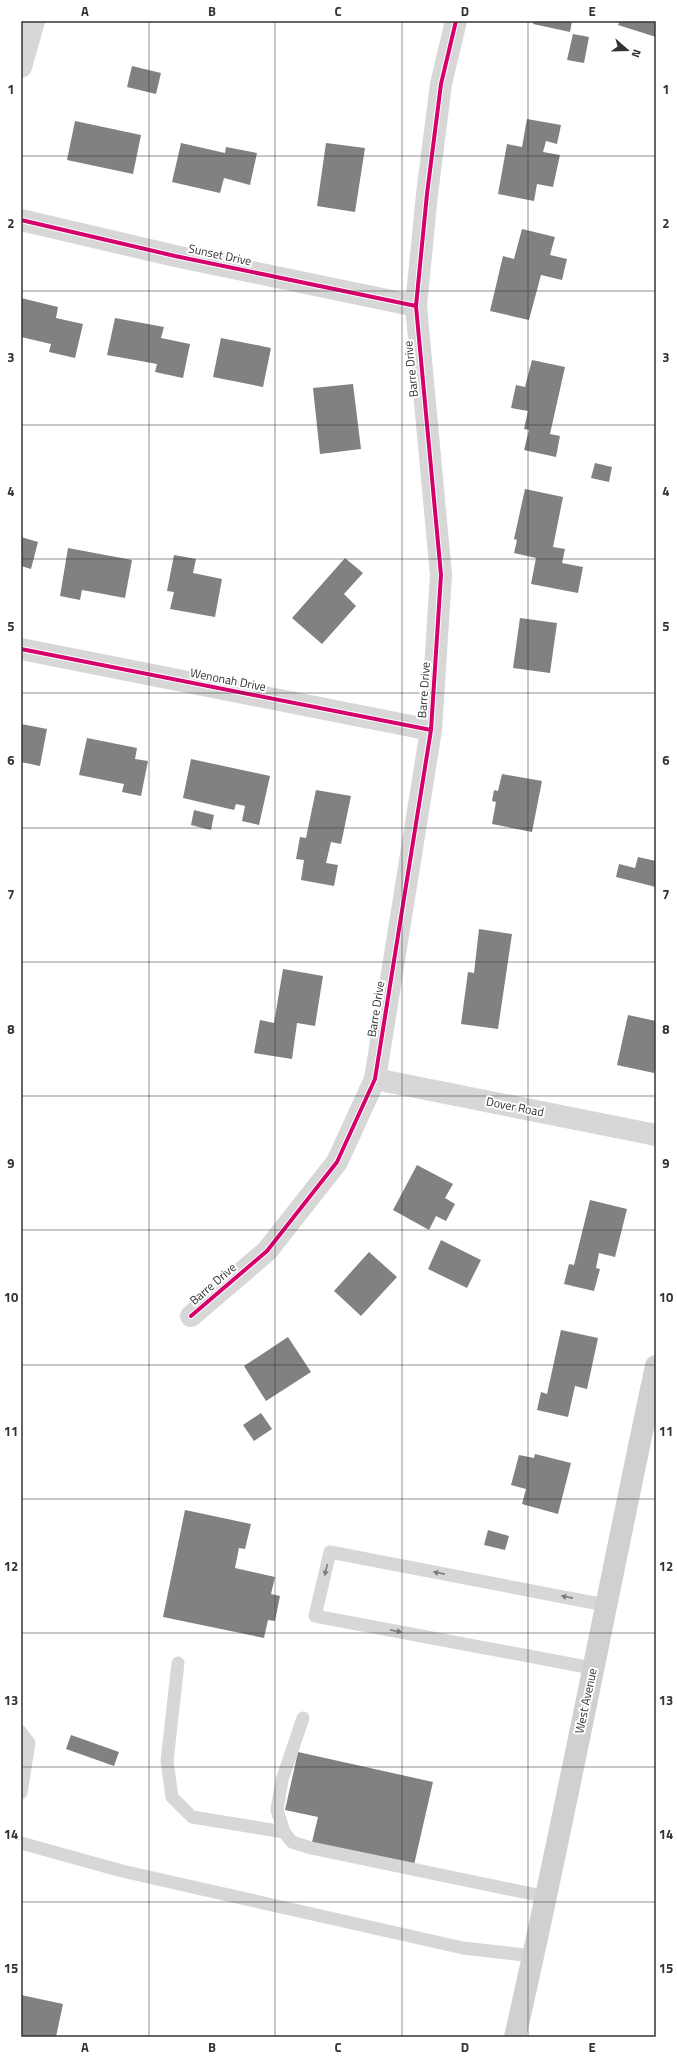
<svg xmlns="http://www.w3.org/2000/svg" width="677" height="2058" font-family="'Titillium Web',sans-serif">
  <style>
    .building { fill: #818181 }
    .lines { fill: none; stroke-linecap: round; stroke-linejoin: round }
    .service { stroke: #d7d7d7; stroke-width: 13 }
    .minor { stroke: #d7d7d7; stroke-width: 22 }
    .secondary { stroke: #d0d0d0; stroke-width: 22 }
    .cycleway-casing { stroke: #fff; stroke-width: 6 }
    .cycleway { stroke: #d6006c; stroke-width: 4 }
    .oneway { fill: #7d7d7d }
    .grid { fill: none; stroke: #333; stroke-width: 1; stroke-opacity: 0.55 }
    .labels { text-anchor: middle; stroke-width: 4; stroke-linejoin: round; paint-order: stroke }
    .street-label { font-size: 12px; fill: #333; stroke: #fff }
    .neatline { fill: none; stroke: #333; stroke-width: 1.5 }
    .grid-label { font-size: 13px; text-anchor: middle; font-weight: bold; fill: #333 }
  </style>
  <rect width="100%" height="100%" fill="#fff"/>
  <path class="building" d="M 534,21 L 572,21 L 570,32 L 533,24 Z
    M 620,21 L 656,21 L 656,37 L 618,25 Z
    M 573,34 L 589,37 L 584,63 L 567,60 Z
    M 132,66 L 161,73 L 156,94 L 127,87 Z
    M 527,119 L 561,125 L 557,144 L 546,141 L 543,152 L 560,155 L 553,187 L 537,184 L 534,201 L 498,194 L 507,144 L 522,147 Z
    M 75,121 L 141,135 L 133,174 L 67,160 Z
    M 181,143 L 225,153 L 226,147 L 257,153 L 250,185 L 224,178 L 220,193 L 172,182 Z
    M 326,143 L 365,148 L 355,212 L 317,206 Z
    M 522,229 L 555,237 L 550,255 L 567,259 L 562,280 L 541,275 L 529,320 L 490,311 L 503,256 L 514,259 Z
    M 21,298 L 58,307 L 56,318 L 83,324 L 75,358 L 49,352 L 51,344 L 21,337 Z
    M 115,318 L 164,327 L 161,338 L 190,344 L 183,378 L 155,372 L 157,364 L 107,355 Z
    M 221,338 L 271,348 L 263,387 L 213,377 Z
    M 532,360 L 565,367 L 550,434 L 560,436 L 556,457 L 524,450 L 529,430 L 524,429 L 528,411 L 511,408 L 516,385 L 525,387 Z
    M 353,384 L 361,449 L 320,454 L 313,388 Z
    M 595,463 L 612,467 L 609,482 L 591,478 Z
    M 525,489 L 563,497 L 553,547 L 565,549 L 562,563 L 583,567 L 578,593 L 531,584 L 536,558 L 514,553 L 517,540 L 514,539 Z
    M 21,537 L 38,542 L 31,569 L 21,566 Z
    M 68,548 L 132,560 L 125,598 L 82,590 L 80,600 L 60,596 Z
    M 174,555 L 196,559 L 193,573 L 222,579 L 215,617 L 170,609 L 174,592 L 167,591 Z
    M 345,558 L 363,573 L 344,594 L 356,606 L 322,644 L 292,618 Z
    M 520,618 L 557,623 L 550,673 L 513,668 Z
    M 21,724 L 47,729 L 40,766 L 21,762 Z
    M 87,738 L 137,748 L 135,759 L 148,761 L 141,796 L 122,792 L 124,784 L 79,775 Z
    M 191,759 L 270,776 L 259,825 L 242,821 L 245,806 L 236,804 L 234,810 L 183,798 Z
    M 502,774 L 542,781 L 532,832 L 492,824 L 496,802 L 492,801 L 494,790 L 498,791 Z
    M 316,790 L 351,796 L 341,844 L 331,842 L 326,863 L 338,865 L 334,886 L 301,880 L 304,860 L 296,859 L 300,837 L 306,838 Z
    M 194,810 L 214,815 L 211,830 L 191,825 Z
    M 638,857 L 656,861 L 656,887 L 616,877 L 619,864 L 635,868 Z
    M 479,929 L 512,934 L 498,1029 L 461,1024 L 468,972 L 474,973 Z
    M 283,969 L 323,976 L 315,1026 L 297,1023 L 292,1059 L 254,1053 L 260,1020 L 274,1023 Z
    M 628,1015 L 656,1021 L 656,1064 L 654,1073 L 617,1065 Z
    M 417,1165 L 453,1184 L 445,1198 L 455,1204 L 446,1221 L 436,1216 L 429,1230 L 393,1210 Z
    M 590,1200 L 627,1209 L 615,1257 L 599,1253 L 596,1268 L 600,1269 L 594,1291 L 564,1284 L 569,1264 L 574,1265 Z
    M 441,1240 L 481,1260 L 467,1288 L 428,1269 Z
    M 369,1252 L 397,1277 L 361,1316 L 334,1291 Z
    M 561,1330 L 598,1338 L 587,1389 L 575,1386 L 568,1417 L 537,1410 L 541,1392 L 547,1394 Z
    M 288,1337 L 311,1372 L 266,1401 L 244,1366 Z
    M 261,1413 L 272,1429 L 254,1441 L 243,1425 Z
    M 535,1454 L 571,1463 L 558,1514 L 522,1504 L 526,1489 L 511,1485 L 519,1455 L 534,1458 Z
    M 185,1510 L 251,1524 L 245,1549 L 239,1548 L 235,1568 L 275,1577 L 271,1594 L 280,1596 L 275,1621 L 268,1620 L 264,1638 L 163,1617 Z
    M 488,1530 L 509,1536 L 505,1550 L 484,1545 Z
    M 71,1735 L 119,1752 L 114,1766 L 66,1749 Z
    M 298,1752 L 433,1782 L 414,1865 L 312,1842 L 318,1817 L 285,1810 Z
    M 21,1995 L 63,2004 L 56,2037 L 21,2037 Z"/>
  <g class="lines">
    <path class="service" d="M 178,1663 L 167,1761 L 172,1797 L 192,1817 L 284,1832
      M 592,1668 L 315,1616 L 330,1552 L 605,1605
      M 303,1718 L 282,1780 L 277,1810 L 284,1832 L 292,1842 L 311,1848 L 547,1897
      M 21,1732 L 29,1743 L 21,1793
      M 21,1843 L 122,1871 L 463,1948 L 533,1956"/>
    <path class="minor" d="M 21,67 L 34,21
      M 21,220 L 175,256 L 416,306
      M 21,649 L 431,730
      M 375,1079 L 656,1135
      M 191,1316 L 267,1251 L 337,1162 L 375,1079 L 431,730 L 441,575 L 416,306 L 427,194 L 441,84 L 456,21"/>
    <path class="secondary" d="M 515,2037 C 566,1814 608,1589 656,1366"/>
    <g class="cycleway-casing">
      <path id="cycleway" d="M 21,220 L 175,256 L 416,306
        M 21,649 L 431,730
        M 191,1316 L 267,1251 L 337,1162 L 375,1079 L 431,730 L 441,575 L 416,306 L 427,194 L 441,84 L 456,21"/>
    </g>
    <use href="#cycleway" class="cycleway"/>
  </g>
  <defs><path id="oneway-solid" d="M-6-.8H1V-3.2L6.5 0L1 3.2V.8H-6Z"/></defs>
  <g class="oneway">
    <use href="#oneway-solid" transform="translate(326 1570) rotate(103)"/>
    <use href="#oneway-solid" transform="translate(439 1573) rotate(-169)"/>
    <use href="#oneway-solid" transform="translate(567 1597) rotate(-169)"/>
    <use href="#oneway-solid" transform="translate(396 1631) rotate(11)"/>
  </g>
  <path class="grid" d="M 149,21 L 149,2037M 275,21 L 275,2037M 402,21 L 402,2037M 528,21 L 528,2037M 21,156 L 656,156M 21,291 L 656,291M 21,425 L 656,425M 21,559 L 656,559M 21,693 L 656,693M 21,828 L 656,828M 21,962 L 656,962M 21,1096 L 656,1096M 21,1230 L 656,1230M 21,1365 L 656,1365M 21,1499 L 656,1499M 21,1633 L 656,1633M 21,1767 L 656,1767M 21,1902 L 656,1902"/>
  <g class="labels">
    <g class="street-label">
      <text transform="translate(220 255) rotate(12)" y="4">Sunset Drive</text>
      <text transform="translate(411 369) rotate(-96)" y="4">Barre Drive</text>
      <text transform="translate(228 680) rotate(11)" y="4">Wenonah Drive</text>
      <text transform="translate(424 690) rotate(-86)" y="4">Barre Drive</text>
      <text transform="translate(376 1009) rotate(-81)" y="4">Barre Drive</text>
      <text transform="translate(515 1107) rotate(11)" y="4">Dover Road</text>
      <text transform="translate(213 1284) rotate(-41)" y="4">Barre Drive</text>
      <text transform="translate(586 1701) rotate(-78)" y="4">West Avenue</text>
    </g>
  </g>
  <rect width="677" height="2058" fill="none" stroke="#ffffff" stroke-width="44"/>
  <g transform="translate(627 50) rotate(110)" stroke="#ffffff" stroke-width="3" paint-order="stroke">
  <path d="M0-3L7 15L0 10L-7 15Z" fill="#333333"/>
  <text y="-6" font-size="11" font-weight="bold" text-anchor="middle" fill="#333333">N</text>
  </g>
  <rect x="22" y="22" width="633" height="2014" class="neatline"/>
  <g class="grid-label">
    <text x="85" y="16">A</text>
    <text x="212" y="16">B</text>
    <text x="338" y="16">C</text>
    <text x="465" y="16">D</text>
    <text x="592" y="16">E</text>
    <text x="11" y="94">1</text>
    <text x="666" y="94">1</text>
    <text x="11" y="228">2</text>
    <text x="666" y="228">2</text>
    <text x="11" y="362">3</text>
    <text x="666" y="362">3</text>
    <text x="11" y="496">4</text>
    <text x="666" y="496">4</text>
    <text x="11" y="631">5</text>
    <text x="666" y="631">5</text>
    <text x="11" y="765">6</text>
    <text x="666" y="765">6</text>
    <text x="11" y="899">7</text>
    <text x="666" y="899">7</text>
    <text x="11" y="1034">8</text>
    <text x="666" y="1034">8</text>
    <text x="11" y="1168">9</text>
    <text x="666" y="1168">9</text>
    <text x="11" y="1302">10</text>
    <text x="666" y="1302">10</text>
    <text x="11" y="1436">11</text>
    <text x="666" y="1436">11</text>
    <text x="11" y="1571">12</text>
    <text x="666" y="1571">12</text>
    <text x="11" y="1705">13</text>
    <text x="666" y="1705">13</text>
    <text x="11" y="1839">14</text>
    <text x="666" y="1839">14</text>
    <text x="11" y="1973">15</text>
    <text x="666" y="1973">15</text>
    <text x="85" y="2052">A</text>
    <text x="212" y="2052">B</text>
    <text x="338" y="2052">C</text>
    <text x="465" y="2052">D</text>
    <text x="592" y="2052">E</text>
  </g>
</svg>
